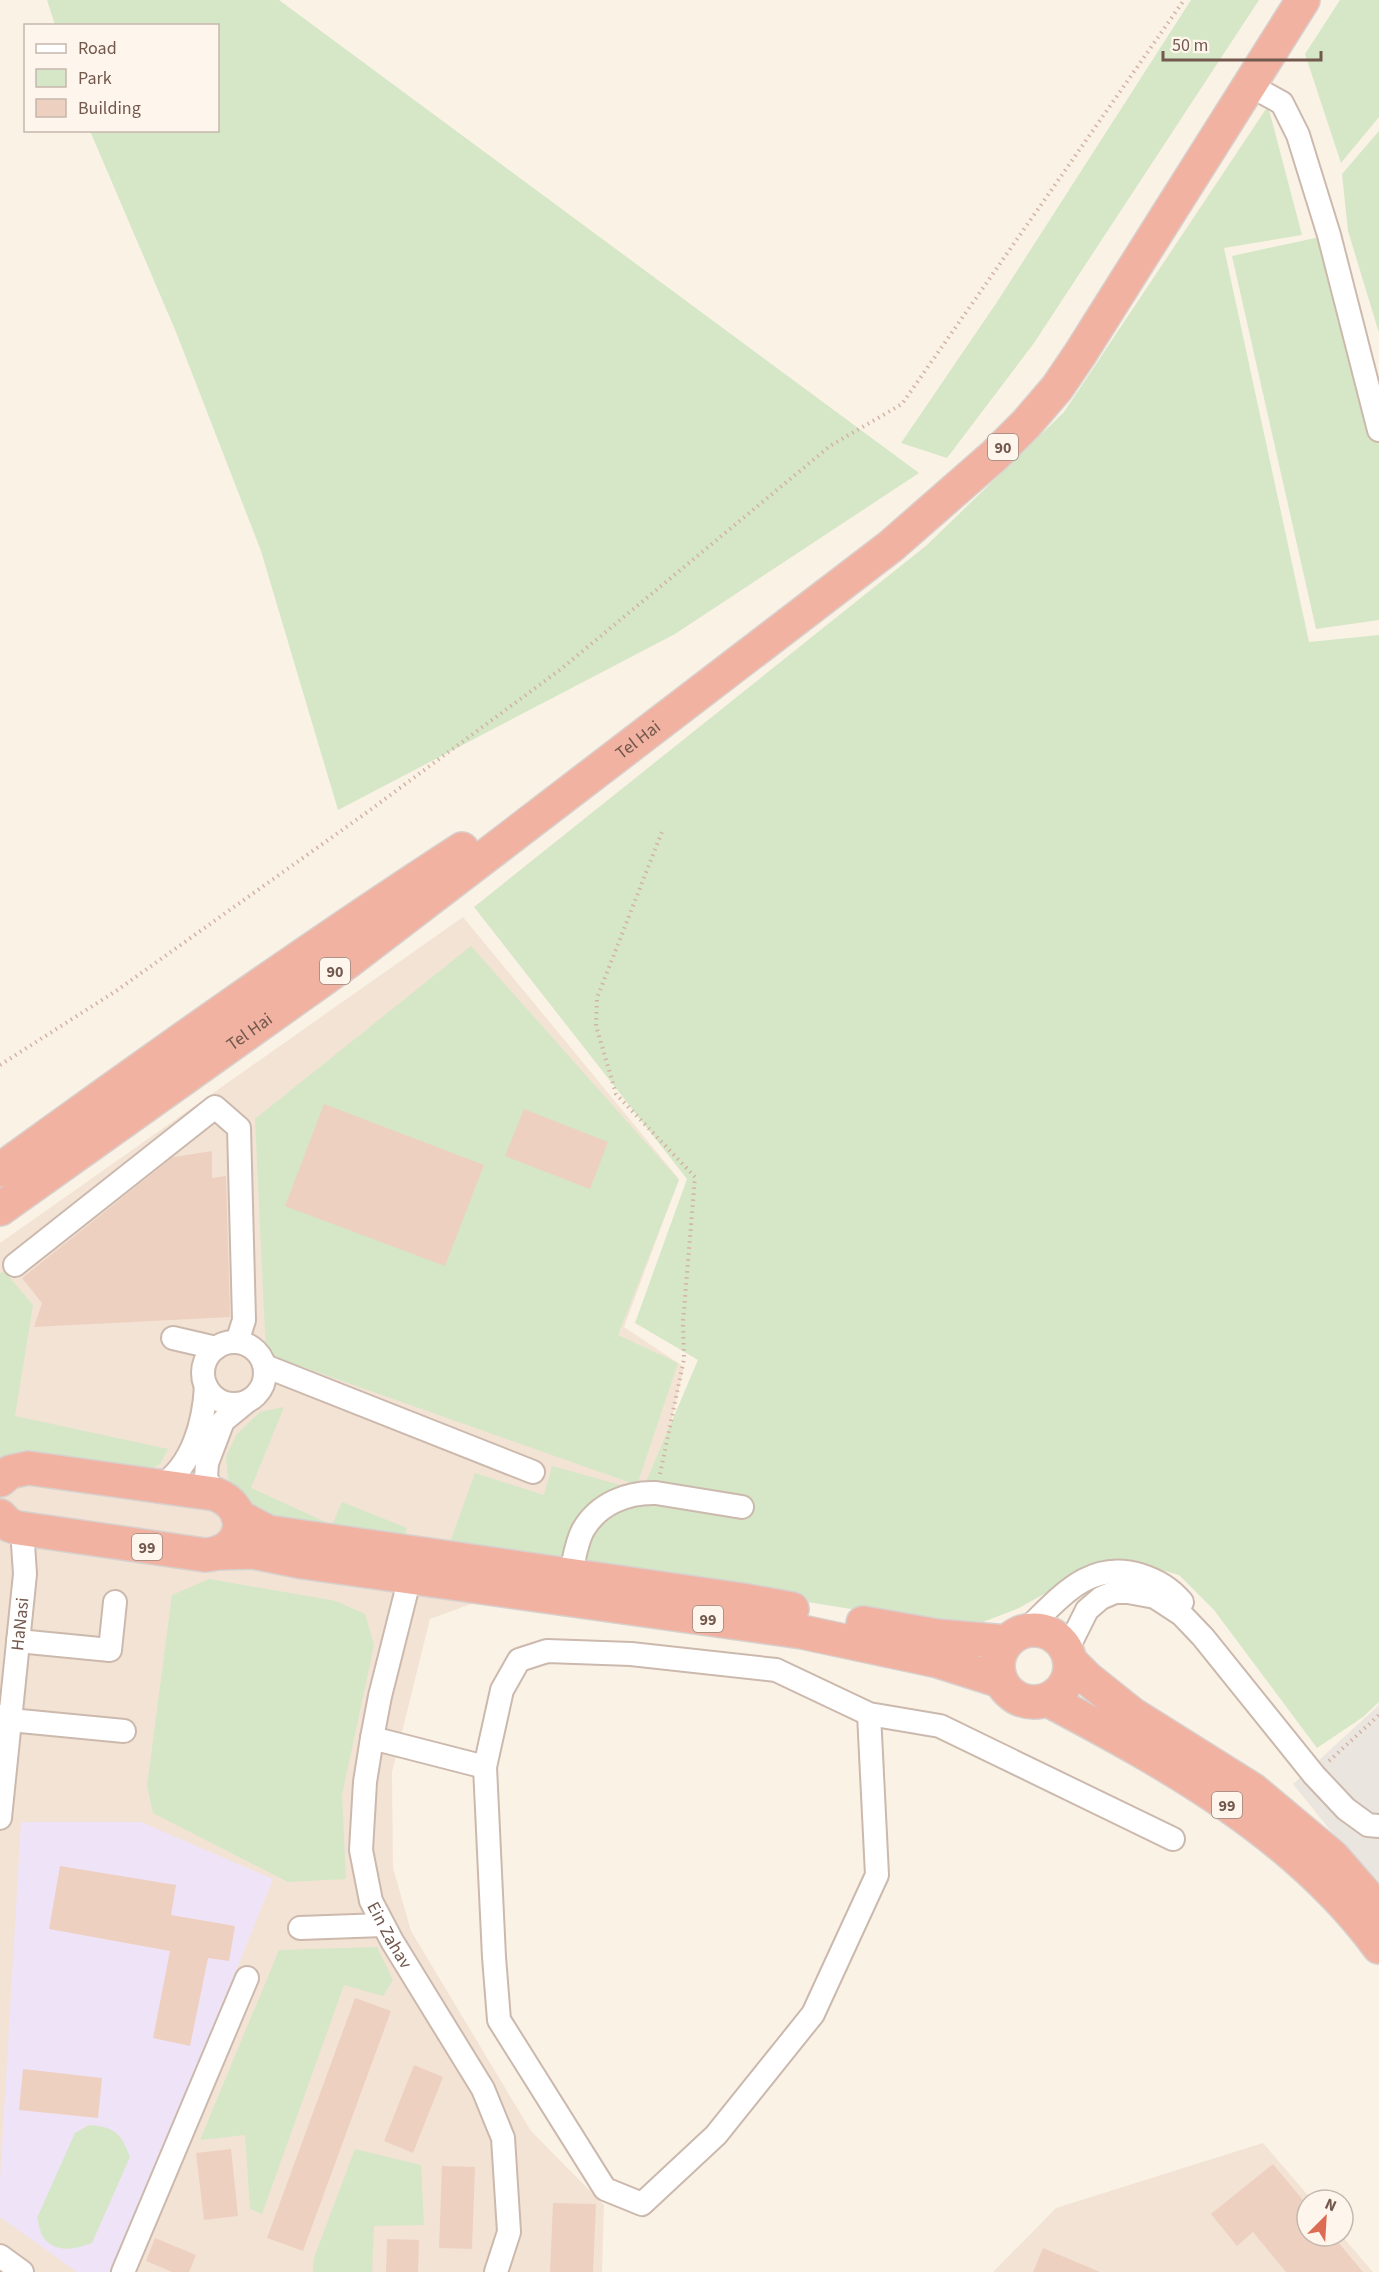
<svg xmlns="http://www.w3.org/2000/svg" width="1379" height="2272" font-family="'Source Sans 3',sans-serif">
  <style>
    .residential { fill: #f2e3d5 }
    .industrial { fill: #ebe5e0 }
    .education { fill: #efe3f7 }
    .green { fill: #d5e7c6 }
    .building { fill: #eed0c0 }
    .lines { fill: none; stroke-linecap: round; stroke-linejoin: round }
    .minor-casing { stroke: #ccb9ad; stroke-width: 26 }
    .highway-casing { stroke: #d8d0cd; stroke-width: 36 }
    .path { stroke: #d3b3a3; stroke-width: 4; stroke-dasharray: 1.5 4.5; stroke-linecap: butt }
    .minor { stroke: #fff; stroke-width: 22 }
    .highway { stroke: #f1b2a1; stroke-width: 33 }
    .labels { text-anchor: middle; stroke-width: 4.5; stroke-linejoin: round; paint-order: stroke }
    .shield { fill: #fef6ec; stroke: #9c877d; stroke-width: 1.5 }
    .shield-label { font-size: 16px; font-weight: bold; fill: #72584d }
    .street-label { font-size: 18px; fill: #72584d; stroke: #fef6ec }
  </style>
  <rect width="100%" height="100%" fill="#fbf2e6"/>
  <path class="residential" d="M 463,917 L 679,1179 L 624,1327 L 684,1367 L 643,1542 L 430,1619 L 392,1772 L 393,1868 L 411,1931 L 531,2131 L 604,2205 L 602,2272 L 0,2272 L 0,1243 Z
    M 1263,2143 L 1312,2200 L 1307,2200 L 1307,2236 L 1342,2236 L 1373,2272 L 993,2272 L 1056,2208 Z"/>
  <path class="industrial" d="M 1379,1705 L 1379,1891 L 1293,1784 Z"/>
  <path class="education" d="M 21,1822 L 141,1822 L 273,1879 L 115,2272 L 77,2272 L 0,2217 L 0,2181 Z"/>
  <path class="green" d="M 47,0 L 279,0 L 919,473 L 675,634 L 338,810 L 261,551 L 176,332 L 90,131 L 218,130 L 218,26 L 55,25 Z
    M 1191,0 L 1259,0 L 1034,343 L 947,458 L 901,443 L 997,302 Z
    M 1340,0 L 1379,0 L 1379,117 L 1341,163 L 1305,54 Z
    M 1268,106 L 1302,235 L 1224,248 L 1309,642 L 1379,635 L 1379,1702 L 1363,1717 L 1317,1748 L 1214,1610 L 1179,1575 L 1151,1567 L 1105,1560 L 1019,1608 L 983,1622 L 895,1616 L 449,1545 L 475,1473 L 544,1495 L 552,1466 L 642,1491 L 698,1360 L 635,1323 L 687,1179 L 474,907 L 927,545 L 1064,412 Z
    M 1379,131 L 1379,333 L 1348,231 L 1342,174 Z
    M 1329,235 L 1379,430 L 1379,620 L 1316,629 L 1232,256 Z
    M 471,946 L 679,1180 L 618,1335 L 678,1363 L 637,1485 L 266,1354 L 255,1119 Z
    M 4,1271 L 33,1305 L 15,1416 L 168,1449 L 160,1464 L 148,1471 L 0,1461 L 0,1274 Z
    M 284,1407 L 251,1488 L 332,1525 L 342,1502 L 407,1528 L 401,1547 L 286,1521 L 246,1502 L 228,1478 L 226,1457 L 236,1435 L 260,1412 Z
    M 209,1579 L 336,1601 L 365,1614 L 374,1645 L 342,1795 L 346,1879 L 288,1882 L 153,1813 L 147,1786 L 172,1595 Z
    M 377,1947 L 393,1980 L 383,1996 L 344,1985 L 262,2214 L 250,2209 L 245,2135 L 200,2140 L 279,1950 Z
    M 89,2125 C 115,2127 121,2133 130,2157 L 92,2243 C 76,2249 55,2254 43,2237 C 40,2232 39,2223 37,2218 L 75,2133 Z
    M 355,2149 L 421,2165 L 424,2225 L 374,2226 L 372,2272 L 313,2272 L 314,2258 Z"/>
  <path class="building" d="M 324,1104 L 484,1165 L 445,1266 L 285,1206 Z
    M 524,1109 L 608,1142 L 590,1189 L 505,1156 Z
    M 212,1151 L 212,1178 L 226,1176 L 230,1317 L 34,1327 L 42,1303 L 22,1278 L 173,1157 Z
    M 60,1866 L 176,1885 L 171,1915 L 235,1926 L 229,1961 L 208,1958 L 190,2046 L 153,2038 L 170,1951 L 49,1929 Z
    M 355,1998 L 391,2011 L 303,2251 L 267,2238 Z
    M 414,2065 L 443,2077 L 413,2153 L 384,2141 Z
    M 23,2069 L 102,2078 L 98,2118 L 19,2110 Z
    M 231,2149 L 238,2216 L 204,2220 L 196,2153 Z
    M 1273,2164 L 1307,2205 L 1307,2236 L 1333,2236 L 1363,2272 L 1286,2272 L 1253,2232 L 1237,2246 L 1211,2214 Z
    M 442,2166 L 475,2167 L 472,2249 L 439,2248 Z
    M 553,2203 L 596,2204 L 593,2272 L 550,2272 Z
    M 155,2238 L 196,2255 L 189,2272 L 172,2272 L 146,2261 Z
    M 387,2239 L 419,2240 L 418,2272 L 386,2272 Z
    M 1043,2248 L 1100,2272 L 1033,2272 Z"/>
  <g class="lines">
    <g class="minor-casing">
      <g id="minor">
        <path d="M 1251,86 L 1282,103 L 1298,135 L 1329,235 L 1379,430"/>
        <path d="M 15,1265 L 215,1107 L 239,1128 L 244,1320 L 237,1342"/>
        <path d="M 173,1338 L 216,1348"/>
        <circle cx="234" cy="1373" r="31"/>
        <path d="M 265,1366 L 533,1472"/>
        <path d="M 161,1486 C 193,1465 204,1422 206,1386"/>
        <path d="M 215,1494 L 206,1478 L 207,1463 L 223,1421 L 245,1403"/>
        <path d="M 570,1576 C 574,1561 576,1543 583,1530 C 598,1504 627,1492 656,1493 L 742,1507"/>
        <path id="s1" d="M 410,1577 L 380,1696 L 372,1738 L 365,1782 L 361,1850 L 371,1901 L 392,1941 L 483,2089 L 503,2138 L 509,2232 L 496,2272"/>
        <path d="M 1026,1630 C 1059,1599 1089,1559 1140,1575 C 1158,1581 1170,1588 1182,1602"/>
        <path d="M 18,1641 L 110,1650 L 115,1602"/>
        <path d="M 1067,1650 L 1087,1610 L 1101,1598 L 1115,1592 L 1128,1592 L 1155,1597 L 1181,1614 L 1203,1637 L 1314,1775 L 1346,1809 L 1368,1825 L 1379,1826"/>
        <path d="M 869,1714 L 877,1875 L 813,2014 L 716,2135 L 642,2204 L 605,2189 L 499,2020 L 494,1957 L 485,1767 L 502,1690 L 519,1660 L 547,1651 L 631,1654 L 776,1670 L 869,1714 L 940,1726 L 1173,1839"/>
        <path d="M 0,1716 L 10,1720 L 124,1731"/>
        <path d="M 372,1738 L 485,1767"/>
        <path id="s2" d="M 0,1818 L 25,1574 L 22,1529"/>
        <path d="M 300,1928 L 383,1925"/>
        <path d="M 0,2256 L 22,2272"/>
        <path d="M 123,2272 L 247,1978"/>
      </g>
    </g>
    <g class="highway-casing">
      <g id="highway">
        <path d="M 0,1170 C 152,1060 305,951 462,849"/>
        <path id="s3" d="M 0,1209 L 350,960 L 891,546 L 995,455 L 1026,424 L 1057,388 L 1080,354 L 1303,0"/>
        <path d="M 0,1480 L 10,1472 L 28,1468 L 215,1494 C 253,1508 245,1553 205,1555 L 18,1528 L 9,1525 L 0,1516"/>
        <path d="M 238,1516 L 268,1532 L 742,1600 L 792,1609"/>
        <path d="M 219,1553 L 253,1552 L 303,1562 L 802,1632 L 938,1661 L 1001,1681"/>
        <path d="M 863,1623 L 937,1636 L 1007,1642"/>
        <circle cx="1034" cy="1666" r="36"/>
        <path d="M 1071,1662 L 1087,1678 L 1132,1714 L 1253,1790 L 1333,1857 L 1379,1910"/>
        <path d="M 1048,1700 C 1169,1764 1296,1834 1379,1947"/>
      </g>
    </g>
    <path class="path" d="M 0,1065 L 116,991 L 366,813 L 561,669 L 830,446 L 902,404 L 1184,0
      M 660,1474 L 684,1359 L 683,1322 L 695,1177 L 616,1094 L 596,1026 L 597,998 L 663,829
      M 1329,1761 L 1379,1715"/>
    <use href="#minor" class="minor"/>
    <use href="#highway" class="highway"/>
  </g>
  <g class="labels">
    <g class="shield">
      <rect x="988" y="434" width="30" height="26" rx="4.5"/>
      <rect x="320" y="958" width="30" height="26" rx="4.5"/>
      <rect x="132" y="1534" width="30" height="26" rx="4.5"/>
      <rect x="693" y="1606" width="30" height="26" rx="4.5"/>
      <rect x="1212" y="1792" width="30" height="26" rx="4.5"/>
    </g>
    <g class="shield-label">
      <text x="1003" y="453">90</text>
      <text x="335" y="977">90</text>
      <text x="147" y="1553">99</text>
      <text x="708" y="1625">99</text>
      <text x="1227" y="1811">99</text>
    </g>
    <g class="street-label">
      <text dy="6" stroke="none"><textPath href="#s3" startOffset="792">Tel Hai</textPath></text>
      <text dy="6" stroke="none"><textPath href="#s3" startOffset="306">Tel Hai</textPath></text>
      <text dy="6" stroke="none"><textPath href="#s2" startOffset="195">HaNasi</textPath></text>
      <text dy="6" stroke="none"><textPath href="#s1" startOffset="369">Ein Zahav</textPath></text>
    </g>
  </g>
  <rect x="24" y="24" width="195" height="108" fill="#fef6ec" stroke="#c6b7ac" stroke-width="1.5"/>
  <rect x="36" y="44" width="30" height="9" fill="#ffffff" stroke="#c6b7ac" stroke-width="1.5"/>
  <text x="78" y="54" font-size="18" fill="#72584d">Road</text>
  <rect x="36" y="69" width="30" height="18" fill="#d5e7c6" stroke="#c6b7ac" stroke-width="1.5"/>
  <text x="78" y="84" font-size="18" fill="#72584d">Park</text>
  <rect x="36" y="99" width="30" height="18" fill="#eed0c0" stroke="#c6b7ac" stroke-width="1.5"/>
  <text x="78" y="114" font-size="18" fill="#72584d">Building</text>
  <g transform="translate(1325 2218) rotate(24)"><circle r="28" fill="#fef6ec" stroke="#c6b7ac" stroke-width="1.5"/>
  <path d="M0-4.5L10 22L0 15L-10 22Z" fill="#dc6c54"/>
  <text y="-9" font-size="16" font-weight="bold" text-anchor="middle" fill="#72584d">N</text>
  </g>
  <path d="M1163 51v9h158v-9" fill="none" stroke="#72584d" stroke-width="3"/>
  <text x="1172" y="51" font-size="18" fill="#72584d" stroke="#fef6ec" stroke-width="4.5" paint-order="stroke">50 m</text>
</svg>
